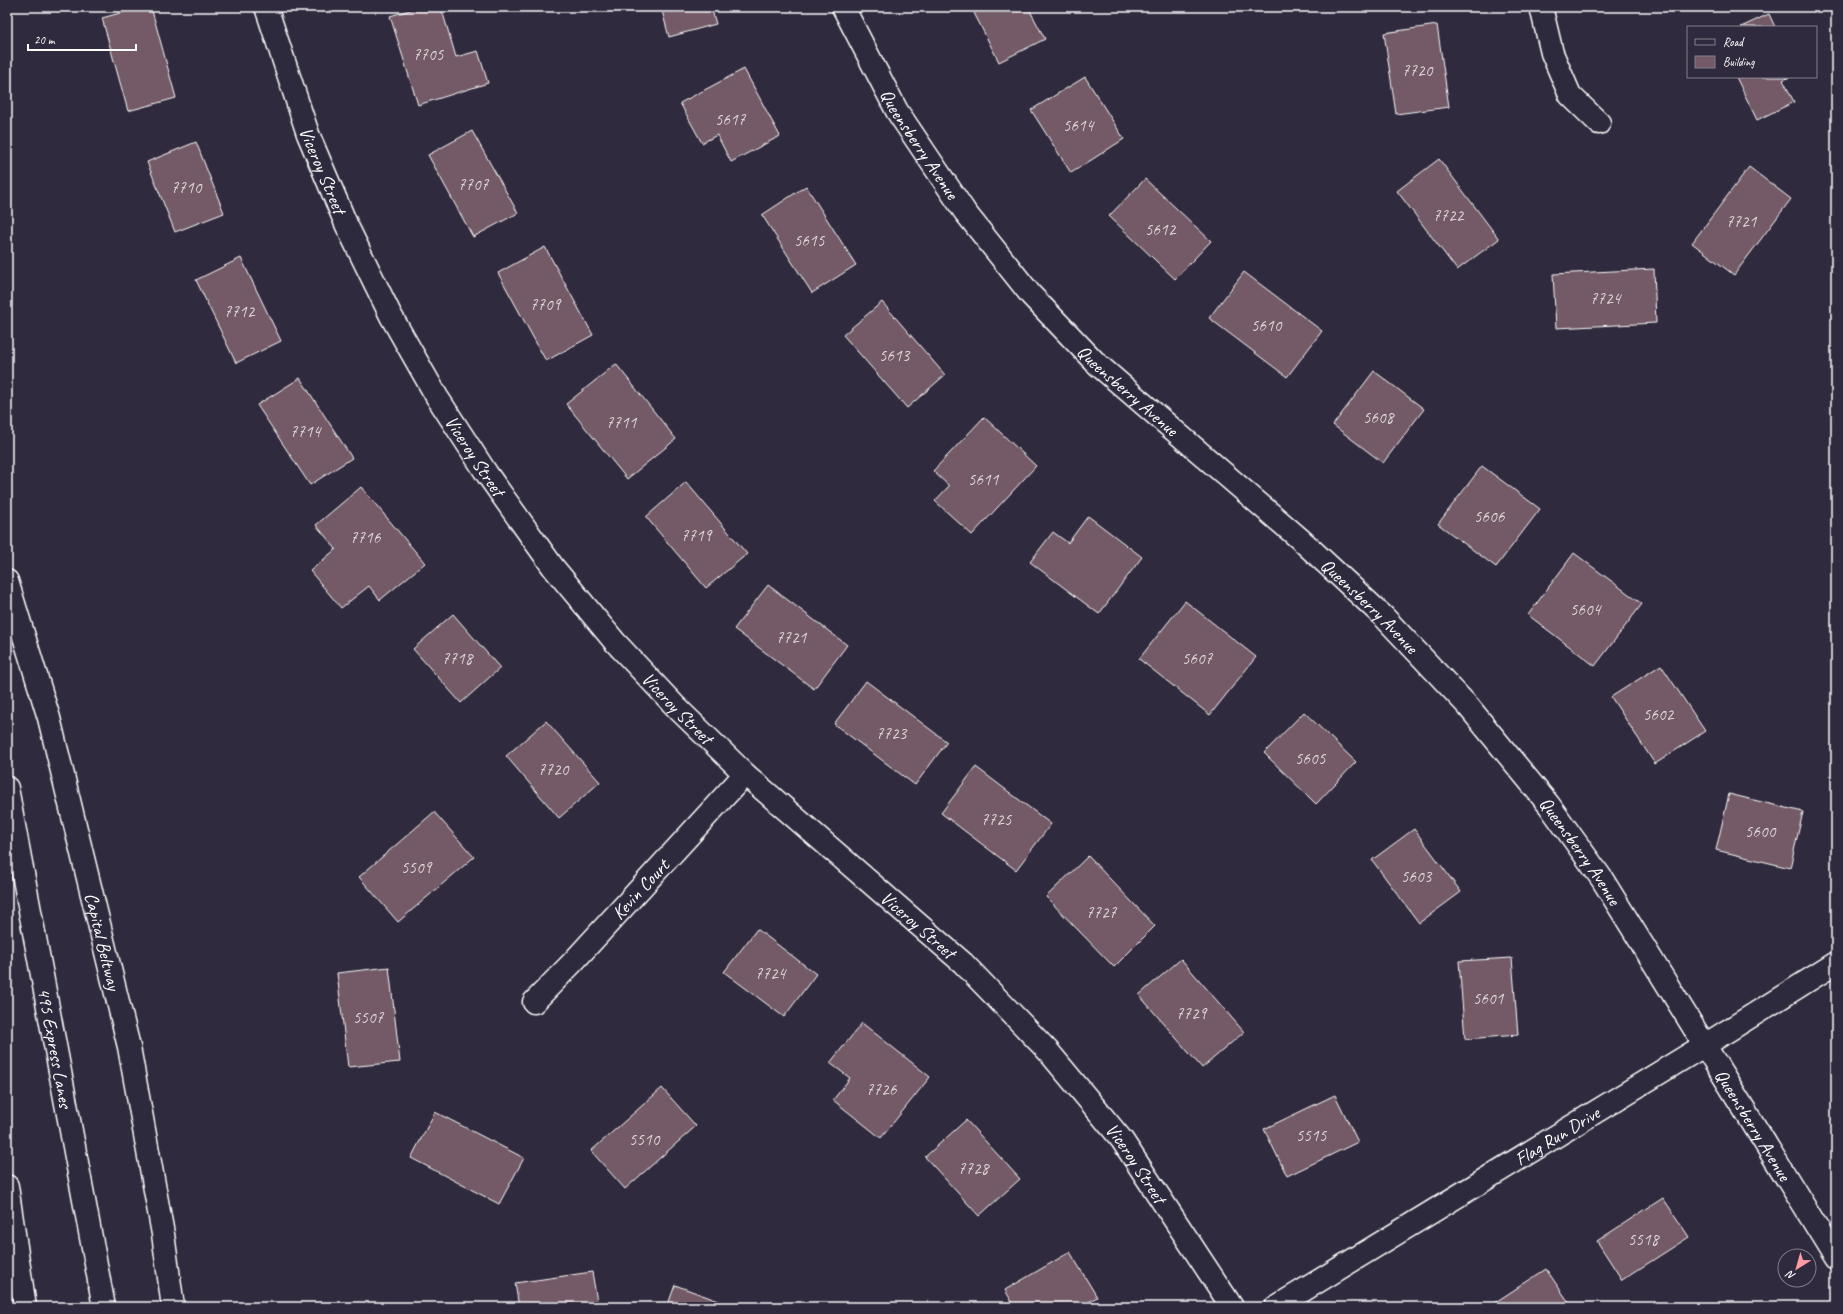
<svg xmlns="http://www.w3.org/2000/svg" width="1843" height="1314" font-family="Caveat,sans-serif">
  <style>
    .building { fill: #735a66; stroke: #fff }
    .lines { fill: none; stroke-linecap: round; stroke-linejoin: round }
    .minor-casing { stroke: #fff; stroke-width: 25 }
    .tertiary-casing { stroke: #fff; stroke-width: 25 }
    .motorway-casing { stroke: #fff; stroke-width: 25 }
    .minor { stroke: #2f2a3d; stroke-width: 22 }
    .tertiary { stroke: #2f2a3d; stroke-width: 22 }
    .motorway { stroke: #2f2a3d; stroke-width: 22 }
    .labels { text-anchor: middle; stroke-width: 4; stroke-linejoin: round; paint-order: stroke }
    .number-label { font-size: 17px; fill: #dcd6d9 }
    .street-label { font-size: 19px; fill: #fff; stroke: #2f2a3d }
  </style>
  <rect width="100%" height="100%" fill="#2f2a3d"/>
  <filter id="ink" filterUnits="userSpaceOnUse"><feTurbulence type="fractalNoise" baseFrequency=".025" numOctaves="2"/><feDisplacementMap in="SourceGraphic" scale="8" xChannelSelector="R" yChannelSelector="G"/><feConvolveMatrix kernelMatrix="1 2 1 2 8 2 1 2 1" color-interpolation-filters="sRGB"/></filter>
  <g filter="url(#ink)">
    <path class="building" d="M 142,7 L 151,7 L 176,98 L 128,111 L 102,18 Z
      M 420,7 L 441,7 L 456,57 L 478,51 L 488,83 L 418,105 L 390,16 Z
      M 661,7 L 711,7 L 716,24 L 669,37 Z
      M 971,7 L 1028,7 L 1045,39 L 999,62 Z
      M 1769,14 L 1775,27 L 1741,27 Z
      M 1437,25 L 1449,107 L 1396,114 L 1384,33 Z
      M 744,69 L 780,136 L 731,162 L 717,135 L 702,143 L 680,103 Z
      M 1085,77 L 1124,139 L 1071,173 L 1031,110 Z
      M 1736,77 L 1790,77 L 1783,80 L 1794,102 L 1757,120 Z
      M 472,131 L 518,213 L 473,237 L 428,155 Z
      M 196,142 L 224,213 L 175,232 L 147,162 Z
      M 1439,159 L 1499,239 L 1457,270 L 1397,191 Z
      M 1749,167 L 1791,199 L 1734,275 L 1692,243 Z
      M 1145,179 L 1211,241 L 1175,279 L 1109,216 Z
      M 806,186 L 856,265 L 812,293 L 762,215 Z
      M 545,247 L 593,335 L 546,361 L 498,273 Z
      M 241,258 L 281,341 L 236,363 L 196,280 Z
      M 1654,269 L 1656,323 L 1556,328 L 1553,274 Z
      M 1244,272 L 1322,331 L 1287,377 L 1209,318 Z
      M 882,302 L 945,375 L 907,408 L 843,335 Z
      M 616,364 L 676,439 L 627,479 L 566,404 Z
      M 1374,371 L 1424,409 L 1383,463 L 1333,425 Z
      M 300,378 L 352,458 L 310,485 L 257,405 Z
      M 984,417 L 1036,466 L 972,535 L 935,501 L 949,486 L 933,471 Z
      M 1482,466 L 1540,509 L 1496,567 L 1438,524 Z
      M 686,482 L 747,554 L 706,588 L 646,517 Z
      M 361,487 L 425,563 L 380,600 L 369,586 L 341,608 L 310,571 L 336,549 L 316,525 Z
      M 1088,516 L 1142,557 L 1099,614 L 1030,562 L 1053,532 L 1068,543 Z
      M 1574,553 L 1642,604 L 1595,666 L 1528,615 Z
      M 768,585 L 847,645 L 814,689 L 734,629 Z
      M 1185,601 L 1256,657 L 1210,715 L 1139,659 Z
      M 453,614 L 500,668 L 461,703 L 413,649 Z
      M 1661,665 L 1705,731 L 1655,764 L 1611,697 Z
      M 866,681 L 947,742 L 915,785 L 834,724 Z
      M 1304,712 L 1356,762 L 1316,804 L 1264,753 Z
      M 546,721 L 600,782 L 559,818 L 506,756 Z
      M 976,767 L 1051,824 L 1016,870 L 941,813 Z
      M 1729,794 L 1803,812 L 1790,868 L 1716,850 Z
      M 434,812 L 474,857 L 398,922 L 359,877 Z
      M 1414,829 L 1461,892 L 1419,923 L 1372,860 Z
      M 1088,856 L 1155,926 L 1114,967 L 1046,897 Z
      M 757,929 L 816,974 L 784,1017 L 724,972 Z
      M 1512,958 L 1518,1035 L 1465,1039 L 1459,961 Z
      M 1181,959 L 1244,1032 L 1202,1068 L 1139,995 Z
      M 389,967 L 400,1062 L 348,1067 L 337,973 Z
      M 862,1023 L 930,1077 L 881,1138 L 833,1100 L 850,1078 L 830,1063 Z
      M 662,1088 L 696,1126 L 625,1189 L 591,1151 Z
      M 1335,1095 L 1358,1142 L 1287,1176 L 1264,1129 Z
      M 435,1112 L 524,1158 L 499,1204 L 411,1158 Z
      M 966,1120 L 1020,1179 L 979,1216 L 925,1157 Z
      M 1663,1198 L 1689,1237 L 1622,1280 L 1597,1241 Z
      M 1070,1252 L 1097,1297 L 1080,1307 L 1015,1307 L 1005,1290 Z
      M 1546,1269 L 1572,1307 L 1488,1307 Z
      M 592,1272 L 598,1307 L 519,1307 L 515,1283 Z
      M 675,1285 L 735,1307 L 667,1307 Z"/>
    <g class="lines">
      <g class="minor-casing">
        <g id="minor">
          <path id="s1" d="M 266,7 L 308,134 L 347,226 L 391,316 L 437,397 L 487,474 L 553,567 L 615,642 L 677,708 L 745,774 L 963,963 L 1048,1051 L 1122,1140 L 1232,1307"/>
          <path d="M 1541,7 L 1552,53 L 1570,95 L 1599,123"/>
          <path id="s2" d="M 534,1002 L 572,963 L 745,774"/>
          <path id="s3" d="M 1276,1307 L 1705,1045 L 1836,963"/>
        </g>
      </g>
      <g class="tertiary-casing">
        <g id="tertiary">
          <path id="s4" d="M 843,7 L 897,111 L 965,212 L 1031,295 L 1096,363 L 1300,539 L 1384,617 L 1468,706 L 1549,805 L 1602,879 L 1836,1258"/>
        </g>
      </g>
      <g class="motorway-casing">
        <g id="motorway">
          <path id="s5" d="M 7,581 L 49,718 L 129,1047 L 163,1234 L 173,1307"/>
          <path id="s6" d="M 7,788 L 104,1307"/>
          <path d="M 7,1186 L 25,1307"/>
        </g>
      </g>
      <use href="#minor" class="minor"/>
      <use href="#tertiary" class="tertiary"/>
      <use href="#motorway" class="motorway"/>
    </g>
  </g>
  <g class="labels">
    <g class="number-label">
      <text x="428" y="60">7705</text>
      <text x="1417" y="76">7720</text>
      <text x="730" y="125">5617</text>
      <text x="1078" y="131">5614</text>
      <text x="473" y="190">7707</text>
      <text x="186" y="193">7710</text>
      <text x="1448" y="221">7722</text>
      <text x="1741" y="227">7721</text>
      <text x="1160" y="235">5612</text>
      <text x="809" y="246">5615</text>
      <text x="1605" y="304">7724</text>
      <text x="545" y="310">7709</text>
      <text x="239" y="317">7712</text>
      <text x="1266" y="331">5610</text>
      <text x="894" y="361">5613</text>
      <text x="1378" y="423">5608</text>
      <text x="621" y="428">7711</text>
      <text x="305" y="437">7714</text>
      <text x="983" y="485">5611</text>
      <text x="1489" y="522">5606</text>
      <text x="696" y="541">7719</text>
      <text x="365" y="543">7716</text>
      <text x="1585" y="615">5604</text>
      <text x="791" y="643">7721</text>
      <text x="457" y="664">7718</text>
      <text x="1197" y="664">5607</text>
      <text x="1658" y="720">5602</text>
      <text x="891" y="739">7723</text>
      <text x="1310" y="764">5605</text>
      <text x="553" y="775">7720</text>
      <text x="996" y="825">7725</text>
      <text x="1760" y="837">5600</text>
      <text x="416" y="873">5509</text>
      <text x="1416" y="882">5603</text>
      <text x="1101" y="918">7727</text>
      <text x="770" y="979">7724</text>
      <text x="1488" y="1004">5601</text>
      <text x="1191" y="1019">7729</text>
      <text x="368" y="1023">5507</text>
      <text x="881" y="1095">7726</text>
      <text x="1311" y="1141">5515</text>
      <text x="644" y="1145">5510</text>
      <text x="973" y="1174">7728</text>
      <text x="1643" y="1245">5518</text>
    </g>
    <g class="street-label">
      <text dy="7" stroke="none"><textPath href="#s4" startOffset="157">Queensberry Avenue</textPath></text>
      <text dy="7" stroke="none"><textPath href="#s1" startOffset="173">Viceroy Street</textPath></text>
      <text dy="7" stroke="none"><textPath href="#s4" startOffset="481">Queensberry Avenue</textPath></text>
      <text dy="7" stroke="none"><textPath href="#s1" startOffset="497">Viceroy Street</textPath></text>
      <text dy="7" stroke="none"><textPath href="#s4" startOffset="805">Queensberry Avenue</textPath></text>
      <text dy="7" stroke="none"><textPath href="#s1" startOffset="821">Viceroy Street</textPath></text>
      <text dy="7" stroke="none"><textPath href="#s4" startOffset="1129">Queensberry Avenue</textPath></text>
      <text dy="7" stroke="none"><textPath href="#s2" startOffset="155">Kevin Court</textPath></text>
      <text dy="7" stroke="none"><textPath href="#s1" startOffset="1145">Viceroy Street</textPath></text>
      <text dy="7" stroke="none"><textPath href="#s5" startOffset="373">Capital Beltway</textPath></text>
      <text dy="7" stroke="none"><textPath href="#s6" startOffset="264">495 Express Lanes</textPath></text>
      <text dy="7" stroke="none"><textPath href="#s4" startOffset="1453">Queensberry Avenue</textPath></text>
      <text dy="7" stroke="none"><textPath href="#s3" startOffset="329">Flag Run Drive</textPath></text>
      <text dy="7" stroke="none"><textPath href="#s1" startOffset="1469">Viceroy Street</textPath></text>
    </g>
  </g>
  <rect width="1843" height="1314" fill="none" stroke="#2f2a3d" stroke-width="24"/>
  <rect x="12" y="12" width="1819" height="1290" fill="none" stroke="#fff" stroke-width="1.5" filter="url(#ink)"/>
  <rect x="1687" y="26" width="130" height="52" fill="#2f2a3d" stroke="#827f8b"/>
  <rect x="1695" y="39" width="20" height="6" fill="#2f2a3d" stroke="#827f8b"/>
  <text x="1723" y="46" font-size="12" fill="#ffffff">Road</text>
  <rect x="1695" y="56" width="20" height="12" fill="#735a66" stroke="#827f8b"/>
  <text x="1723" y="66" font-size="12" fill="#ffffff">Building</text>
  <g transform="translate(1797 1268) rotate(217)"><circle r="19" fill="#2f2a3d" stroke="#827f8b"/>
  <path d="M0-3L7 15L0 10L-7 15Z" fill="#ff9aa2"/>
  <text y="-6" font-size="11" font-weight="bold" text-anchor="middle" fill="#ffffff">N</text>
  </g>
  <path d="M28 44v6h108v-6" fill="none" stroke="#ffffff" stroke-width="2"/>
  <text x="34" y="44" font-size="12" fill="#ffffff" stroke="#2f2a3d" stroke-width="3" paint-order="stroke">20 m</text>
</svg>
